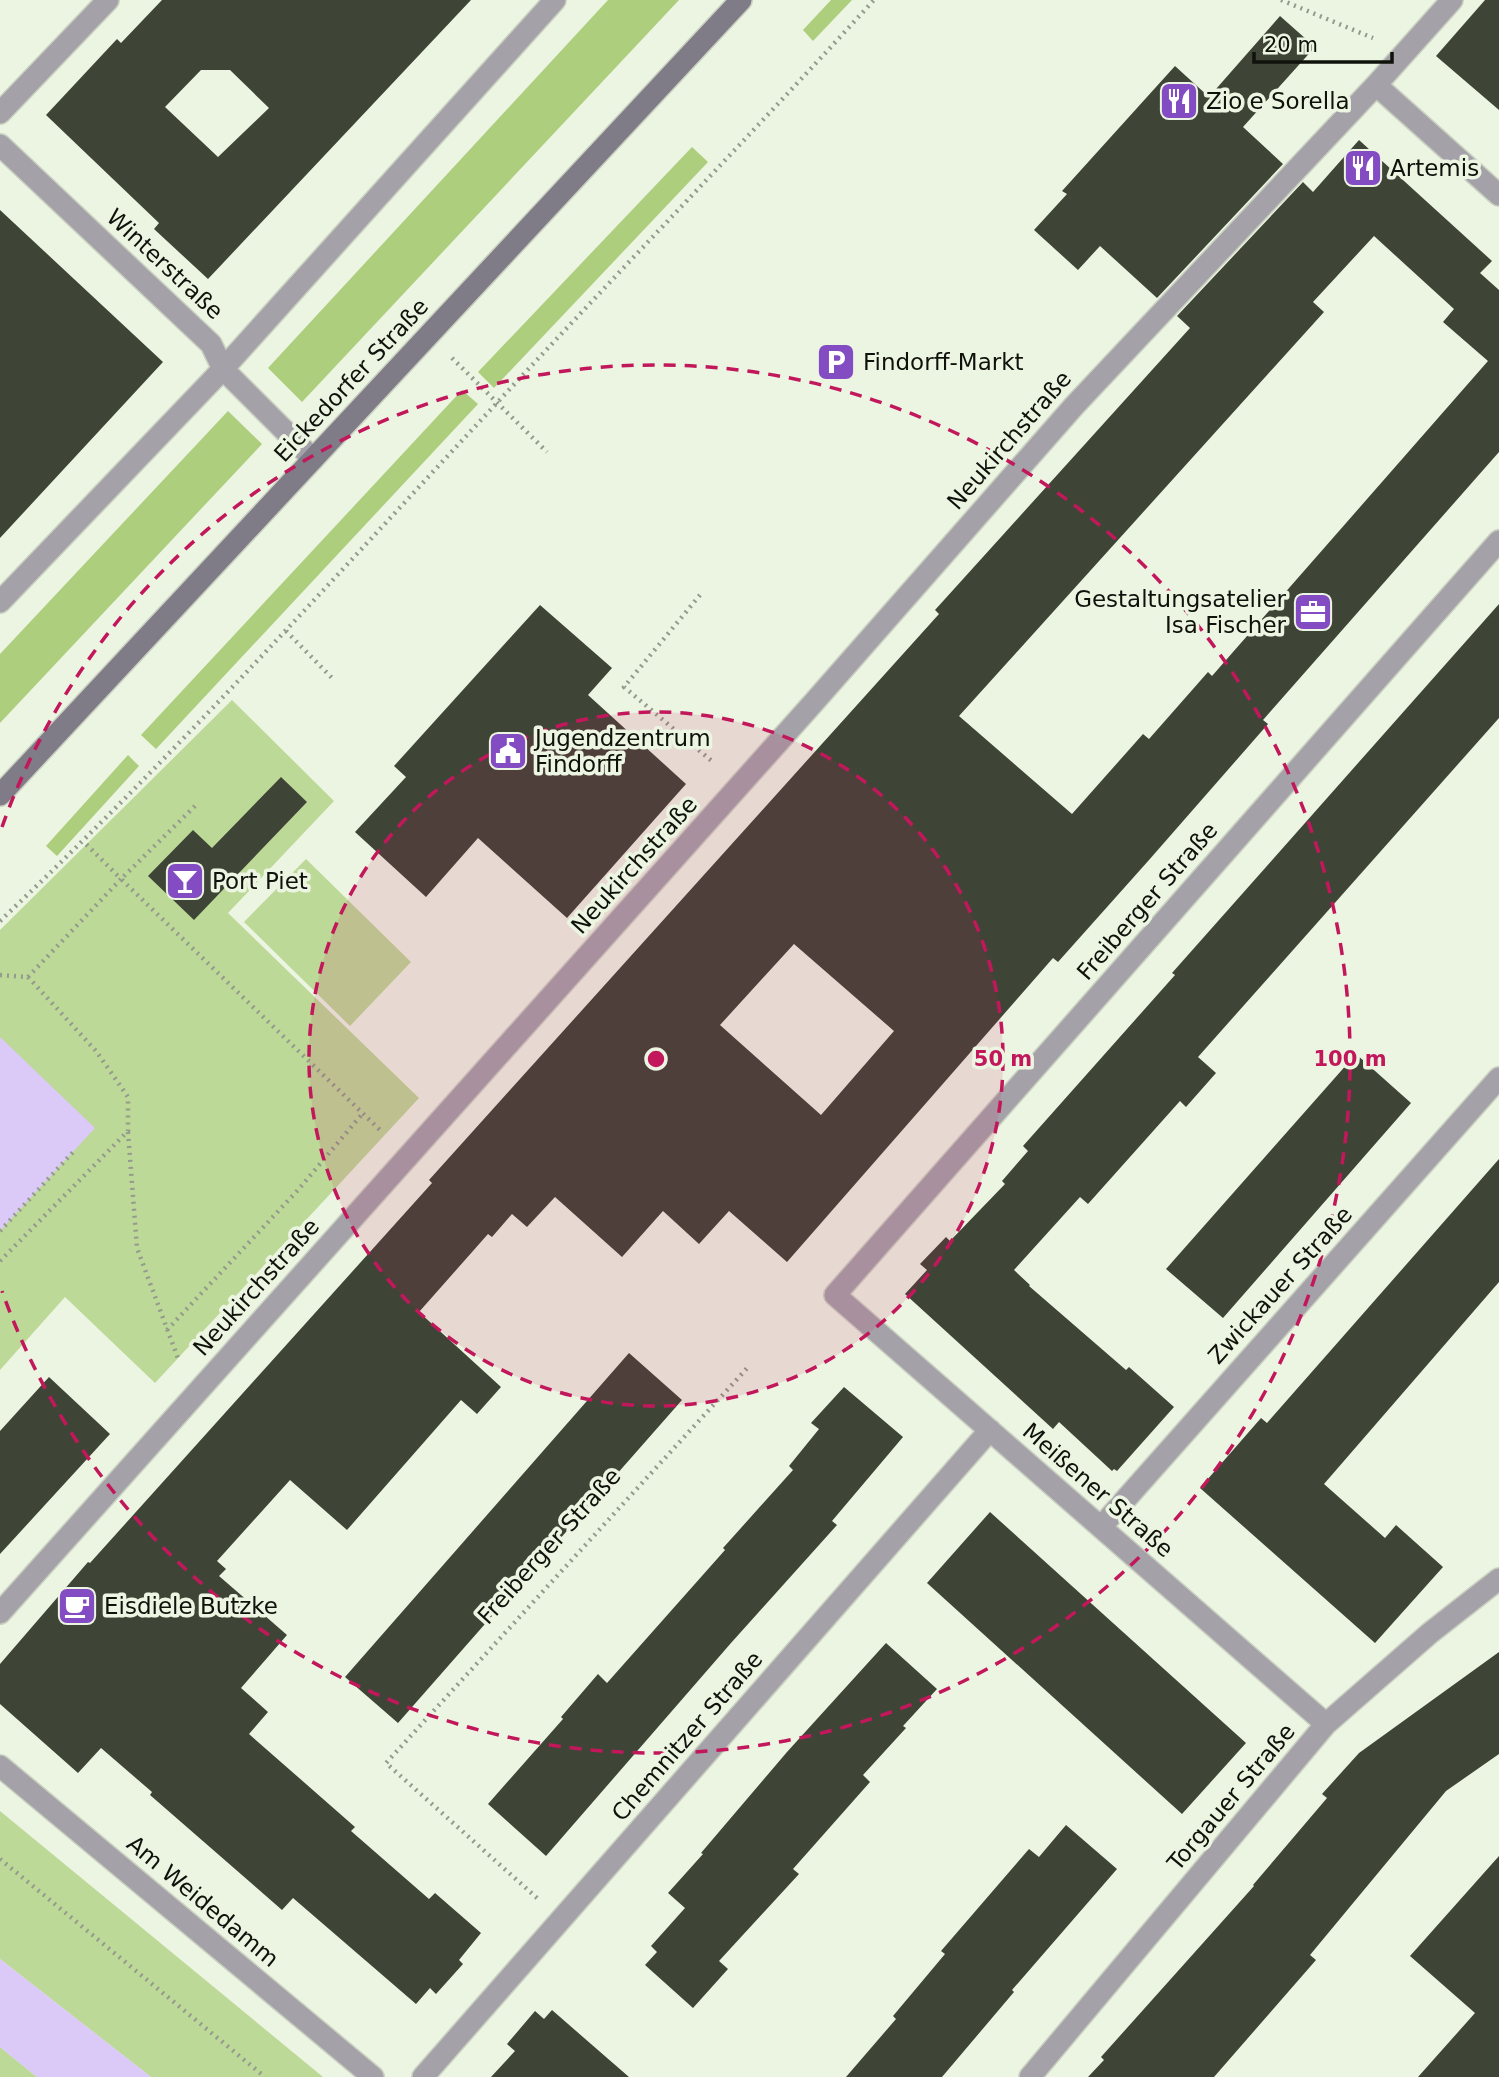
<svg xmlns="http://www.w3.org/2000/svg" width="1499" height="2077" font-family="'DejaVu Sans',sans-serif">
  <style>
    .green { fill: #bdd997 }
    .forest { fill: #acce7d }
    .water { fill: #dbc9f8 }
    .building { fill: #3f4536; fill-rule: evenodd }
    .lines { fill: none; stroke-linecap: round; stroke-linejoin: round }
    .minor-casing { stroke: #c9d0c0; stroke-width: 24 }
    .secondary-casing { stroke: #c9d0c0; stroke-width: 24 }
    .path { stroke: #949a8d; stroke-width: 4.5; stroke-dasharray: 2 5; stroke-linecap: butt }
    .minor { stroke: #a4a1a9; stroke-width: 21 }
    .secondary { stroke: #7f7b87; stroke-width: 21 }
    .ring { fill: none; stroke: #c2185b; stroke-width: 3.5; stroke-dasharray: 12 9 }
    .labels { text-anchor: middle; stroke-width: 7; stroke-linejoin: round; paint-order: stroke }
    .poi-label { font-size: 23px; fill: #0f120b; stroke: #ecf4e2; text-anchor: start }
    .street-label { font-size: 23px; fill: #0f120b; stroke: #ecf4e2 }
    .centre { fill: #c2185b; stroke: #ecf4e2; stroke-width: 3.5 }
    .ring-label { font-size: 21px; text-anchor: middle; font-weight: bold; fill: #c2185b; stroke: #ecf4e2; stroke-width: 7; stroke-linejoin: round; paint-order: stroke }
  </style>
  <rect width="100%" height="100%" fill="#ecf4e2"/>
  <path class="green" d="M 232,700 L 334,801 L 228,913 L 419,1098 L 155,1383 L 65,1297 L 0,1370 L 0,930 Z
    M 306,859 L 411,962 L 350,1026 L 244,922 Z
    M 0,1811 L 323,2077 L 151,2077 L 0,1959 Z
    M 0,2047 L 37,2077 L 0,2077 Z"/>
  <path class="forest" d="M 608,0 L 679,0 L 302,402 L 268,368 Z
    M 831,0 L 852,0 L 813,41 L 803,30 Z
    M 692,147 L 708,162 L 494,388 L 478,372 Z
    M 462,390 L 478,404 L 156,749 L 141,735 Z
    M 228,411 L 262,444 L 0,723 L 0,654 Z
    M 128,755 L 139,766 L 57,856 L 46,846 Z"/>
  <path class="water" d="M 0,1037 L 95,1128 L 0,1231 Z
    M 0,1959 L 151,2077 L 37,2077 L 0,2047 Z"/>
  <path class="building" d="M 162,0 L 471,0 L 208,279 L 154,229 L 159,223 L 46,115 L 117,39 L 121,43 ZM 201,70 L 230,70 L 269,108 L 218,157 L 165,107 Z
    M 1485,0 L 1499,0 L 1499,110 L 1436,56 Z
    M 1280,16 L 1315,47 L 1243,127 L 1283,164 L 1157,298 L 1100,246 L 1078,270 L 1034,230 L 1067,194 L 1062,191 L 1175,66 L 1209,97 Z
    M 1359,140 L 1492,261 L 1480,273 L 1499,290 L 1499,452 L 1263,720 L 1268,724 L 1149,860 L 1058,962 L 1053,958 L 787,1262 L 729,1211 L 699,1244 L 663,1211 L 622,1257 L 555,1197 L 527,1227 L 512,1214 L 492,1237 L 488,1234 L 419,1312 L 501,1387 L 477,1414 L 461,1400 L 347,1530 L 290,1480 L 217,1561 L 226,1569 L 219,1576 L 287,1635 L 241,1688 L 268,1712 L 249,1734 L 355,1827 L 351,1831 L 429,1899 L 435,1893 L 481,1933 L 459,1960 L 463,1964 L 436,1994 L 430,1988 L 416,2004 L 293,1898 L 282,1910 L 150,1795 L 152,1792 L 101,1748 L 78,1773 L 0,1704 L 0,1664 L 88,1562 L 90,1563 L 432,1183 L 429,1180 L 939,614 L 935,610 L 1190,328 L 1177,316 L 1303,182 L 1313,192 ZM 1374,236 L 1454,309 L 1443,322 L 1488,361 L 1212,676 L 1208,672 L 1149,739 L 1143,734 L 1072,814 L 959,716 L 1324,312 L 1313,302 ZM 794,944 L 894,1031 L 821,1115 L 720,1025 Z
    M 0,210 L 163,362 L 0,538 Z
    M 1499,604 L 1499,718 L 1198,1057 L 1216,1073 L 1186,1107 L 1180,1101 L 1088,1204 L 1080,1197 L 1014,1270 L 1030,1285 L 1029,1286 L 1126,1370 L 1129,1367 L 1174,1407 L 1117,1471 L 1114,1469 L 1112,1471 L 1059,1422 L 1053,1429 L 905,1294 L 927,1270 L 920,1264 L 946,1237 L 950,1241 L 1005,1184 L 1002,1181 L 1028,1151 L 1023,1146 L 1175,975 L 1172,973 Z
    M 540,605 L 612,668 L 588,695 L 686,784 L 567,918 L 478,838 L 426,897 L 355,832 L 406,777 L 394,766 Z
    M 281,777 L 307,802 L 194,920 L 148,876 L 193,830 L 212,848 Z
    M 1356,1054 L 1411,1103 L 1223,1318 L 1166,1269 Z
    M 1499,1159 L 1499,1282 L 1324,1484 L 1385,1538 L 1396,1525 L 1443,1567 L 1375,1643 L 1200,1488 L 1261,1418 L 1267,1423 Z
    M 629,1353 L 682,1400 L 398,1723 L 345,1677 Z
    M 49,1377 L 110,1434 L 0,1554 L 0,1431 Z
    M 844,1387 L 903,1437 L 832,1521 L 837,1525 L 731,1643 L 546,1856 L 488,1804 L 563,1719 L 561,1717 L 598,1674 L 607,1683 L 725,1550 L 723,1548 L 793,1470 L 789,1466 L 819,1429 L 811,1423 Z
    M 990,1512 L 1246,1743 L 1182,1814 L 927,1583 Z
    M 886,1643 L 937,1689 L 903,1726 L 906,1728 L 863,1775 L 870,1782 L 793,1869 L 799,1874 L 719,1961 L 728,1969 L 693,2008 L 645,1965 L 657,1952 L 651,1946 L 685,1908 L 668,1893 L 703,1854 L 701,1853 L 787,1752 Z
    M 1499,1652 L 1499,1754 L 1446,1791 L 1310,1955 L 1316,1960 L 1214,2077 L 1088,2077 L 1104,2060 L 1101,2057 L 1254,1886 L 1253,1885 L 1327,1798 L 1322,1794 L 1359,1753 Z
    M 1066,1825 L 1117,1869 L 1012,1990 L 1014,1992 L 942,2077 L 846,2077 L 896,2019 L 893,2016 L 945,1954 L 941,1951 L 1029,1849 L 1039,1857 Z
    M 1499,1856 L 1499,2077 L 1418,2077 L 1475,2013 L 1410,1956 Z
    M 552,2010 L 591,2044 L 629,2077 L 491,2077 L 515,2051 L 507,2044 L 535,2011 L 544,2019 Z"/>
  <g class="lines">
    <g class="minor-casing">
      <path id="minor" d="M 1376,85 L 1499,195
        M 0,113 L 108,0
        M 0,145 L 211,344 L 223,369 L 313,459
        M 0,602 L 223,369 L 555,0
        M 1101,1527 L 1499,1078
        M 0,1613 L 815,701 L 1074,406 L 1376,85 L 1452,0
        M 1326,1724 L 835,1295 L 1499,541
        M 0,1766 L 373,2077
        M 423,2077 L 990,1430
        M 1030,2077 L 1326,1724 L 1430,1633 L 1499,1579"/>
    </g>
    <g class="secondary-casing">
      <path id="secondary" d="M 0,795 L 741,0"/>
    </g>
    <path class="path" d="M 1281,0 L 1373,38
      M 452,358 L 547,452
      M 700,595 L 624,687 L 713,762
      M 286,631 L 335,681
      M 195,806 L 121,879 L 382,1132
      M 0,921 C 173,757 332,580 495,405 C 620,270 749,137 874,0
      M 0,975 L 28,977 L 96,1051 L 128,1097 L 128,1131 L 0,1261
      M 28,977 L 121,879 L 84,842
      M 128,1132 L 137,1248 L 179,1361
      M 0,1231 L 74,1151
      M 167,1330 L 298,1190 L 363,1113
      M 0,1859 L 265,2077
      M 537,1898 L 386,1763 L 750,1365"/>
    <use href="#minor" class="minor"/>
    <use href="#secondary" class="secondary"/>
  </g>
  <circle cx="656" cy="1059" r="347" fill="#c2185b" fill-opacity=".12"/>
  <g class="ring">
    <circle cx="656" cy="1059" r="347"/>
    <path d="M2 827A694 694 0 1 1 2 1291"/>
  </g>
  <defs>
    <g id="restaurant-square" transform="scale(2.0125)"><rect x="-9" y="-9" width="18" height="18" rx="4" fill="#844cc3" stroke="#ecf4e2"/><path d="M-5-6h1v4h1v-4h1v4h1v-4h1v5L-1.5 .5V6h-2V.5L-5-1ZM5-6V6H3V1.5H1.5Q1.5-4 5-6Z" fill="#fff"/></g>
    <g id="parking-square" transform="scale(2.0125)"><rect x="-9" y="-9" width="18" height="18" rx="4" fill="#844cc3" stroke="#ecf4e2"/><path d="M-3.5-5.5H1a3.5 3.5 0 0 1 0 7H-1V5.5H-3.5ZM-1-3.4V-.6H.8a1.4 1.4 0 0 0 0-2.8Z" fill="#fff"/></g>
    <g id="office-square" transform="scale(2.0125)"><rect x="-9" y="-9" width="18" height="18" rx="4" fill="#844cc3" stroke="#ecf4e2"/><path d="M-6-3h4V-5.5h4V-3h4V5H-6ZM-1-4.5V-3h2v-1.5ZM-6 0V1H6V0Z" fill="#fff"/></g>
    <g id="civic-square" transform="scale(2.0125)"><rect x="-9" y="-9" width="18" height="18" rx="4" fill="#844cc3" stroke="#ecf4e2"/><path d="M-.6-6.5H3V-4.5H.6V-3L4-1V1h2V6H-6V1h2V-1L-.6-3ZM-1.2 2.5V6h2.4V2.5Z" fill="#fff"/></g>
    <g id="bar-square" transform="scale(2.0125)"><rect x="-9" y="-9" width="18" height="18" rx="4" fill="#844cc3" stroke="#ecf4e2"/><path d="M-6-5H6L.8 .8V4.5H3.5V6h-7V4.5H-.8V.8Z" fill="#fff"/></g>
    <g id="cafe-square" transform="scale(2.0125)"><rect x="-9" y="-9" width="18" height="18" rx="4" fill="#844cc3" stroke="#ecf4e2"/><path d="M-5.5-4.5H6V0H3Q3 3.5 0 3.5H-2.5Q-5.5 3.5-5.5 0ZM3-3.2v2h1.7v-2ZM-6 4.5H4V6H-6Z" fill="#fff"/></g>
  </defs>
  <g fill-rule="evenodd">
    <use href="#restaurant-square" x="1179" y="101"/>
    <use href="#restaurant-square" x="1363" y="168"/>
    <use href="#parking-square" x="836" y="362"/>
    <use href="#office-square" x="1313" y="612"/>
    <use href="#civic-square" x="508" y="751"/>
    <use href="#bar-square" x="185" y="881"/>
    <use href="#cafe-square" x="77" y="1606"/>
  </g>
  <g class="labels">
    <g class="poi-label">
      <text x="1206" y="109">Zio e Sorella</text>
      <text x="1390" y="176">Artemis</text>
      <text x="863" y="370">Findorff-Markt</text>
      <text x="1286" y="607" text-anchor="end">Gestaltungsatelier<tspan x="1286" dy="26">Isa Fischer</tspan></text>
      <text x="535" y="746">Jugendzentrum<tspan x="535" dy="26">Findorff</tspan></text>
      <text x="212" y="889">Port Piet</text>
      <text x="104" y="1614">Eisdiele Butzke</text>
    </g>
    <g class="street-label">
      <text transform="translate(165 264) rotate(43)" y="8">Winterstraße</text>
      <text transform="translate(351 380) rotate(-47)" y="8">Eickedorfer Straße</text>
      <text transform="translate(1009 440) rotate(-49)" y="8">Neukirchstraße</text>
      <text transform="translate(634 865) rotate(-48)" y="8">Neukirchstraße</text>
      <text transform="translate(1147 901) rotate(-49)" y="8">Freiberger Straße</text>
      <text transform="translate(1280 1285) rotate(-48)" y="8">Zwickauer Straße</text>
      <text transform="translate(256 1287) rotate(-48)" y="8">Neukirchstraße</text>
      <text transform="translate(1098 1490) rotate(41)" y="8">Meißener Straße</text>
      <text transform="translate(549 1546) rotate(-48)" y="8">Freiberger Straße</text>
      <text transform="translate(687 1736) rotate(-49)" y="8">Chemnitzer Straße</text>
      <text transform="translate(1231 1797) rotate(-50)" y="8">Torgauer Straße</text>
      <text transform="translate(203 1901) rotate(40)" y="8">Am Weidedamm</text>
    </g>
  </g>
  <circle cx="656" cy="1059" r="10" class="centre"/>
  <g class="ring-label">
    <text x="1003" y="1066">50 m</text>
    <text x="1350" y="1066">100 m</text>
  </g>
  <path d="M1254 52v10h138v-10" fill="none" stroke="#0f120b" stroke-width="3.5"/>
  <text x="1264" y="52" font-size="21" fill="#0f120b" stroke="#ecf4e2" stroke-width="5" paint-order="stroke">20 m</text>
</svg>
